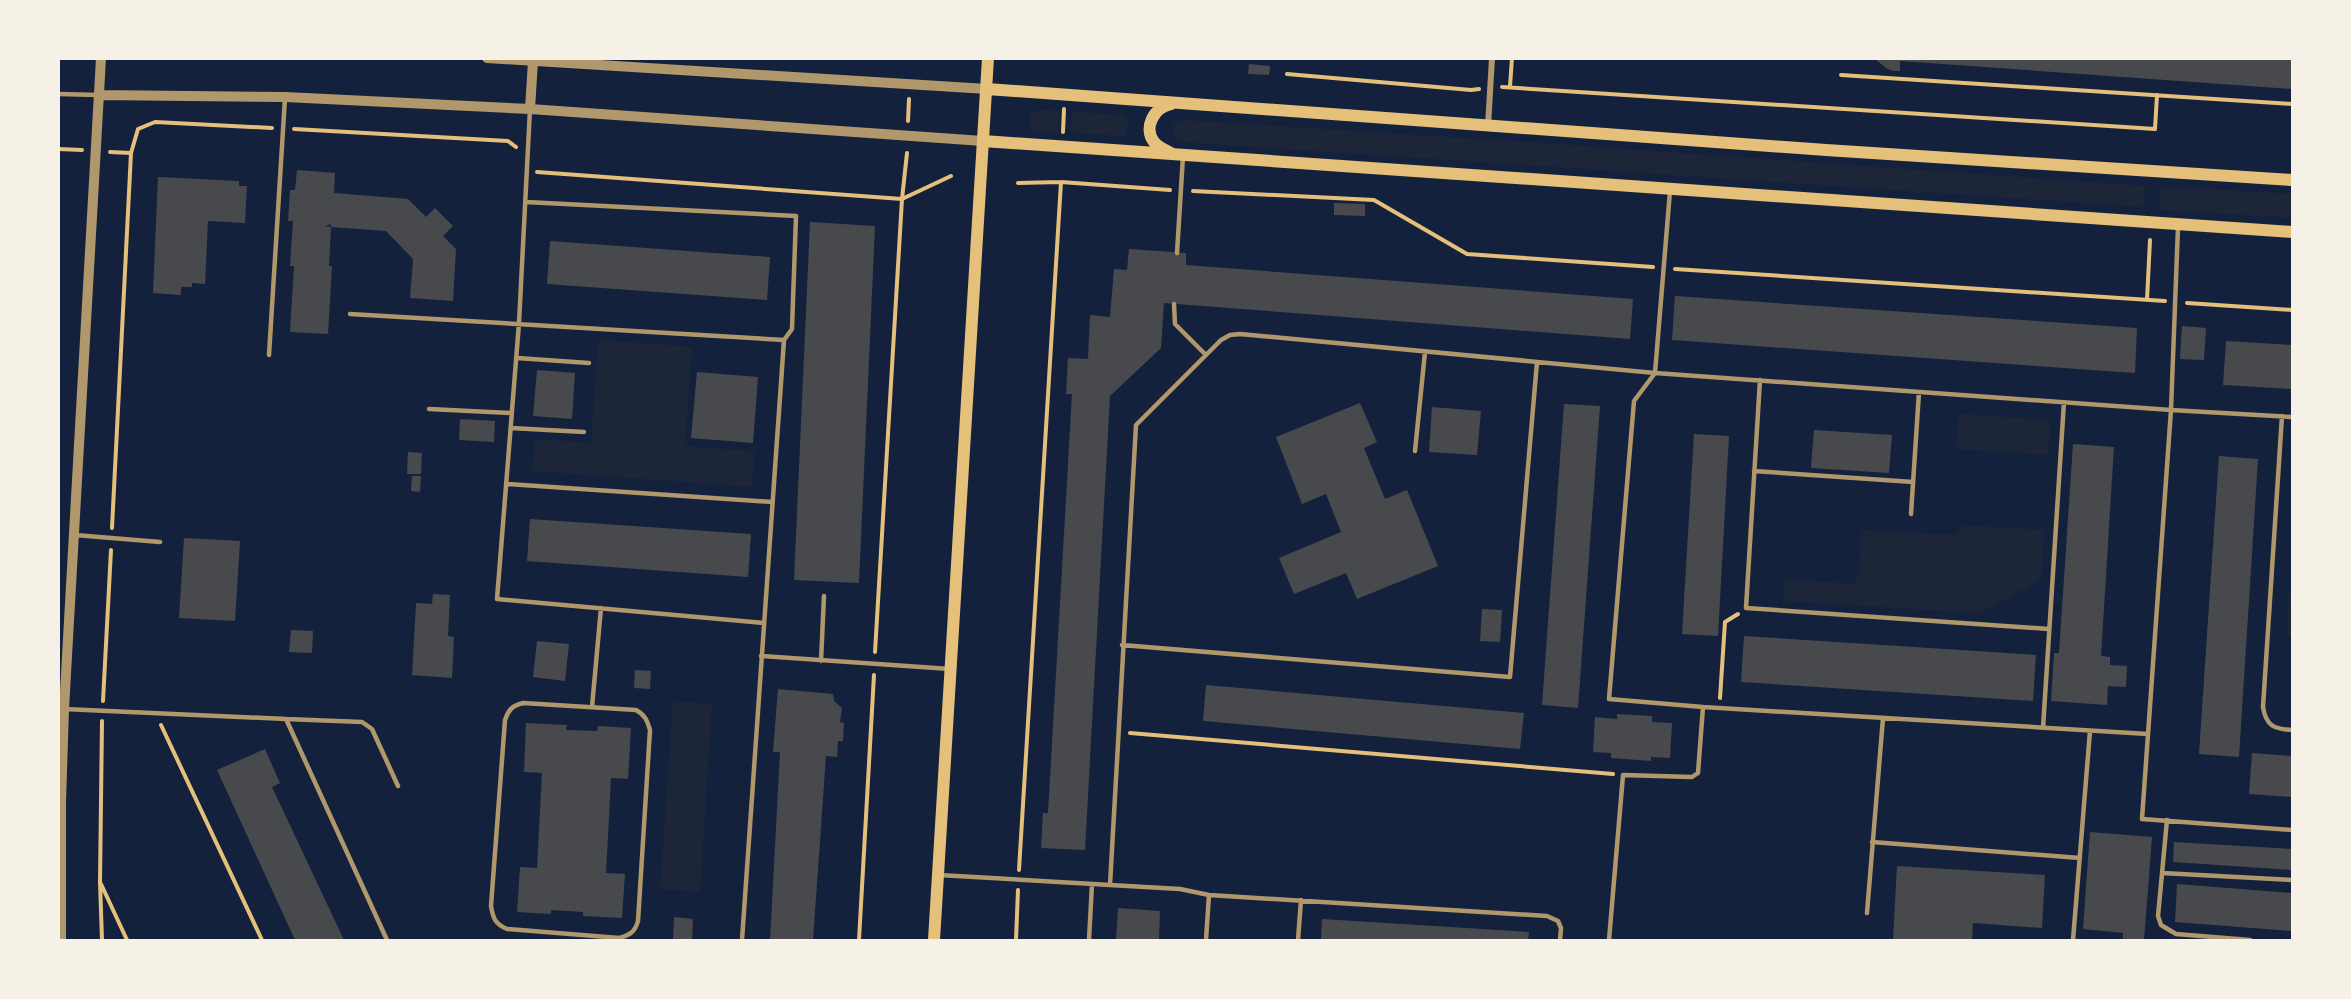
<svg xmlns="http://www.w3.org/2000/svg" width="2351" height="999" font-family="Inter,sans-serif">
  <style>
    .green { fill: #1d2539 }
    .building { fill: #48494c }
    .lines { fill: none; stroke-linecap: round; stroke-linejoin: round }
    .path { stroke: #e5c07b; stroke-width: 4 }
    .service { stroke: #b1986c; stroke-width: 4.5 }
    .minor { stroke: #b1986c; stroke-width: 6 }
    .tertiary { stroke: #b1986c; stroke-width: 10 }
    .secondary { stroke: #e5c07b; stroke-width: 12 }
  </style>
  <rect width="100%" height="100%" fill="#14213d"/>
  <path class="green" d="M 1038,110 L 1059,111 L 1058,133 L 1039,132 L 1031,128 L 1029,118 L 1031,113 Z
    M 1072,111 L 1124,116 L 1128,120 L 1127,133 L 1123,136 L 1071,133 Z
    M 1182,120 L 1543,143 L 2145,186 L 2143,207 L 1183,142 L 1175,139 L 1172,132 L 1175,123 Z
    M 2161,186 L 2292,194 L 2292,218 L 2160,210 Z
    M 598,340 L 692,347 L 685,446 L 754,451 L 752,487 L 532,471 L 535,439 L 591,443 Z
    M 1958,414 L 2050,420 L 2048,455 L 1956,449 Z
    M 1962,525 L 2044,530 L 2042,579 L 1980,613 L 1783,601 L 1785,579 L 1852,584 L 1859,576 L 1861,530 L 1957,535 Z
    M 2289,591 L 2292,591 L 2292,636 L 2287,636 Z
    M 673,701 L 712,704 L 700,892 L 660,889 Z"/>
  <path class="building" d="M 1874,58 L 2292,58 L 2292,89 L 1900,61 L 1900,71 L 1893,71 L 1886,68 Z
    M 1249,64 L 1270,66 L 1269,75 L 1248,74 Z
    M 297,170 L 335,173 L 334,193 L 408,199 L 426,217 L 435,208 L 453,226 L 443,236 L 456,249 L 453,301 L 410,298 L 413,259 L 386,231 L 331,227 L 331,224 L 325,226 L 331,227 L 329,266 L 332,266 L 328,334 L 290,332 L 294,266 L 290,266 L 293,221 L 288,221 L 290,190 L 295,190 Z
    M 158,177 L 239,181 L 239,186 L 247,186 L 245,223 L 208,221 L 205,284 L 192,283 L 192,287 L 181,287 L 181,295 L 153,293 Z
    M 1334,203 L 1365,204 L 1365,216 L 1334,215 Z
    M 810,222 L 875,226 L 859,583 L 794,580 Z
    M 550,241 L 770,257 L 767,300 L 547,284 Z
    M 1129,249 L 1186,253 L 1186,265 L 1633,299 L 1630,339 L 1164,303 L 1161,348 L 1110,396 L 1085,850 L 1041,848 L 1043,813 L 1048,813 L 1072,394 L 1066,394 L 1068,358 L 1088,359 L 1090,315 L 1110,317 L 1114,269 L 1127,270 Z
    M 1675,296 L 2137,328 L 2135,373 L 1672,340 Z
    M 2182,326 L 2206,328 L 2204,360 L 2180,359 Z
    M 2226,341 L 2292,345 L 2292,389 L 2223,385 Z
    M 537,370 L 575,373 L 572,419 L 533,416 Z
    M 697,372 L 758,377 L 753,443 L 691,438 Z
    M 1360,403 L 1377,442 L 1364,448 L 1385,499 L 1407,490 L 1438,566 L 1357,599 L 1346,573 L 1294,594 L 1279,558 L 1341,532 L 1326,494 L 1302,504 L 1276,437 Z
    M 1564,404 L 1600,406 L 1578,708 L 1542,705 Z
    M 1432,407 L 1481,411 L 1477,455 L 1429,452 Z
    M 460,419 L 495,421 L 494,442 L 459,440 Z
    M 1814,430 L 1892,435 L 1889,473 L 1811,468 Z
    M 1694,434 L 1729,436 L 1718,636 L 1682,634 Z
    M 2073,444 L 2114,447 L 2101,656 L 2110,657 L 2110,665 L 2127,666 L 2126,687 L 2108,686 L 2107,705 L 2051,701 L 2054,653 L 2059,653 Z
    M 408,452 L 422,453 L 421,474 L 407,474 Z
    M 2219,456 L 2258,459 L 2239,757 L 2199,754 Z
    M 412,476 L 421,476 L 420,492 L 411,491 Z
    M 530,519 L 751,534 L 748,577 L 527,561 Z
    M 184,538 L 240,541 L 235,621 L 179,618 Z
    M 433,594 L 450,595 L 448,636 L 454,637 L 452,678 L 412,675 L 416,603 L 432,604 Z
    M 1482,609 L 1502,610 L 1500,642 L 1480,641 Z
    M 291,630 L 313,631 L 312,653 L 289,652 Z
    M 1744,636 L 2036,655 L 2033,701 L 1741,682 Z
    M 537,641 L 569,644 L 565,681 L 533,677 Z
    M 635,670 L 651,671 L 650,689 L 634,688 Z
    M 1206,685 L 1524,713 L 1520,749 L 1203,721 Z
    M 778,689 L 833,694 L 834,701 L 842,708 L 840,722 L 844,723 L 843,741 L 838,741 L 837,757 L 826,756 L 813,940 L 770,940 L 780,752 L 773,752 Z
    M 1617,714 L 1652,716 L 1652,722 L 1672,723 L 1670,758 L 1651,757 L 1651,761 L 1611,758 L 1611,753 L 1593,752 L 1595,717 L 1617,719 Z
    M 526,723 L 567,725 L 566,730 L 597,731 L 598,726 L 631,728 L 628,779 L 611,778 L 606,873 L 625,874 L 622,918 L 583,916 L 583,912 L 551,910 L 551,914 L 517,912 L 520,867 L 537,868 L 542,773 L 524,772 Z
    M 265,749 L 280,783 L 272,787 L 344,940 L 295,940 L 217,770 Z
    M 2252,753 L 2292,756 L 2292,797 L 2249,794 Z
    M 2090,832 L 2152,837 L 2144,940 L 2123,940 L 2123,933 L 2083,929 Z
    M 2174,842 L 2292,849 L 2292,870 L 2173,862 Z
    M 1897,866 L 2045,875 L 2042,928 L 1973,923 L 1972,940 L 1893,940 Z
    M 2177,884 L 2292,893 L 2292,931 L 2175,922 Z
    M 1118,908 L 1160,911 L 1159,940 L 1116,940 Z
    M 674,917 L 693,919 L 692,940 L 673,940 Z
    M 1322,919 L 1529,932 L 1528,940 L 1321,940 Z"/>
  <g class="lines">
    <path class="path" d="M 1287,74 L 1471,90 L 1479,89
      M 1841,75 L 2292,104
      M 1510,86 L 1512,58
      M 1502,87 L 2155,129 L 2157,95
      M 908,121 L 909,99
      M 294,129 L 508,141 L 516,147
      M 1063,132 L 1064,109
      M 58,149 L 82,150
      M 110,152 L 131,153
      M 907,153 L 902,199 L 951,176
      M 537,172 L 902,199 L 875,652
      M 1018,183 L 1061,182 L 1170,190
      M 1193,191 L 1374,200 L 1467,254 L 1653,267
      M 1675,269 L 2165,301
      M 2147,300 L 2150,240
      M 2187,303 L 2292,310
      M 112,528 L 131,153 L 138,129 L 155,122 L 272,128
      M 1720,698 L 1725,622 L 1738,614
      M 103,701 L 111,550
      M 102,721 L 100,882 L 102,940
      M 161,725 L 262,940
      M 1130,733 L 1613,774
      M 1019,870 L 1061,182
      M 101,884 L 127,940
      M 859,940 L 874,675
      M 1016,940 L 1018,890"/>
    <path class="service" d="M 58,94 L 99,95
      M 530,109 L 519,323 L 497,599 L 764,623
      M 526,202 L 796,216 L 792,329 L 784,340
      M 1177,253 L 1183,156
      M 1174,304 L 1175,324 L 1205,354
      M 350,314 L 784,340 L 742,940
      M 269,355 L 285,98
      M 517,358 L 589,363
      M 1760,380 L 1746,608 L 2049,629
      M 429,409 L 512,413
      M 2282,416 L 2263,707 C 2266,726 2274,729 2292,730
      M 2292,417 L 2171,410 L 2142,819 L 2292,830
      M 511,428 L 584,432
      M 1415,451 L 1425,352
      M 1754,471 L 1913,482
      M 507,484 L 772,502
      M 1911,514 L 1919,392
      M 75,535 L 160,542
      M 1122,645 L 1510,677 L 1537,362
      M 761,656 L 950,669
      M 821,661 L 824,596
      M 523,703 L 636,710 C 645,715 647,720 650,730 L 638,921 C 635,932 630,935 619,938 L 507,929 C 495,924 493,918 491,906 L 505,720 C 509,709 512,706 523,703 Z
      M 592,707 L 601,608
      M 1703,707 L 1609,699 L 1634,401 L 1655,373 L 2171,410 L 2178,227
      M 64,709 L 286,719 L 387,940
      M 286,719 L 362,722 L 372,729 L 398,786
      M 2043,728 L 2064,402
      M 2167,820 L 2158,916 L 2161,925 L 2176,934 L 2250,940
      M 1872,842 L 2080,858
      M 2162,873 L 2292,880
      M 939,875 L 1110,885 L 1136,425 L 1221,340 L 1230,335 L 1240,334 L 1655,373 L 1670,191
      M 1110,885 L 1180,889 L 1209,895 L 1206,940
      M 1209,895 L 1547,916 L 1558,921 L 1561,928 L 1560,940
      M 1867,913 L 1883,718
      M 1089,940 L 1092,884
      M 1298,940 L 1301,900
      M 1609,940 L 1623,775 L 1692,777 L 1698,773 L 1703,707 L 2148,734
      M 2073,940 L 2090,731"/>
    <path class="minor" d="M 1488,126 L 1492,58"/>
    <path class="tertiary" d="M 487,58 L 987,89
      M 99,95 L 285,97 L 530,109 L 983,141
      M 530,109 L 533,61
      M 61,940 L 61,802 L 64,709 L 101,58"/>
    <path class="secondary" d="M 987,89 L 1826,150 L 2292,180
      M 983,141 L 2292,232
      M 1171,153 C 1165,150 1158,147 1154,142 C 1143,128 1154,107 1171,104
      M 934,940 L 988,58"/>
  </g>
  <rect width="2351" height="999" fill="none" stroke="#f6f1e7" stroke-width="120"/>
</svg>
